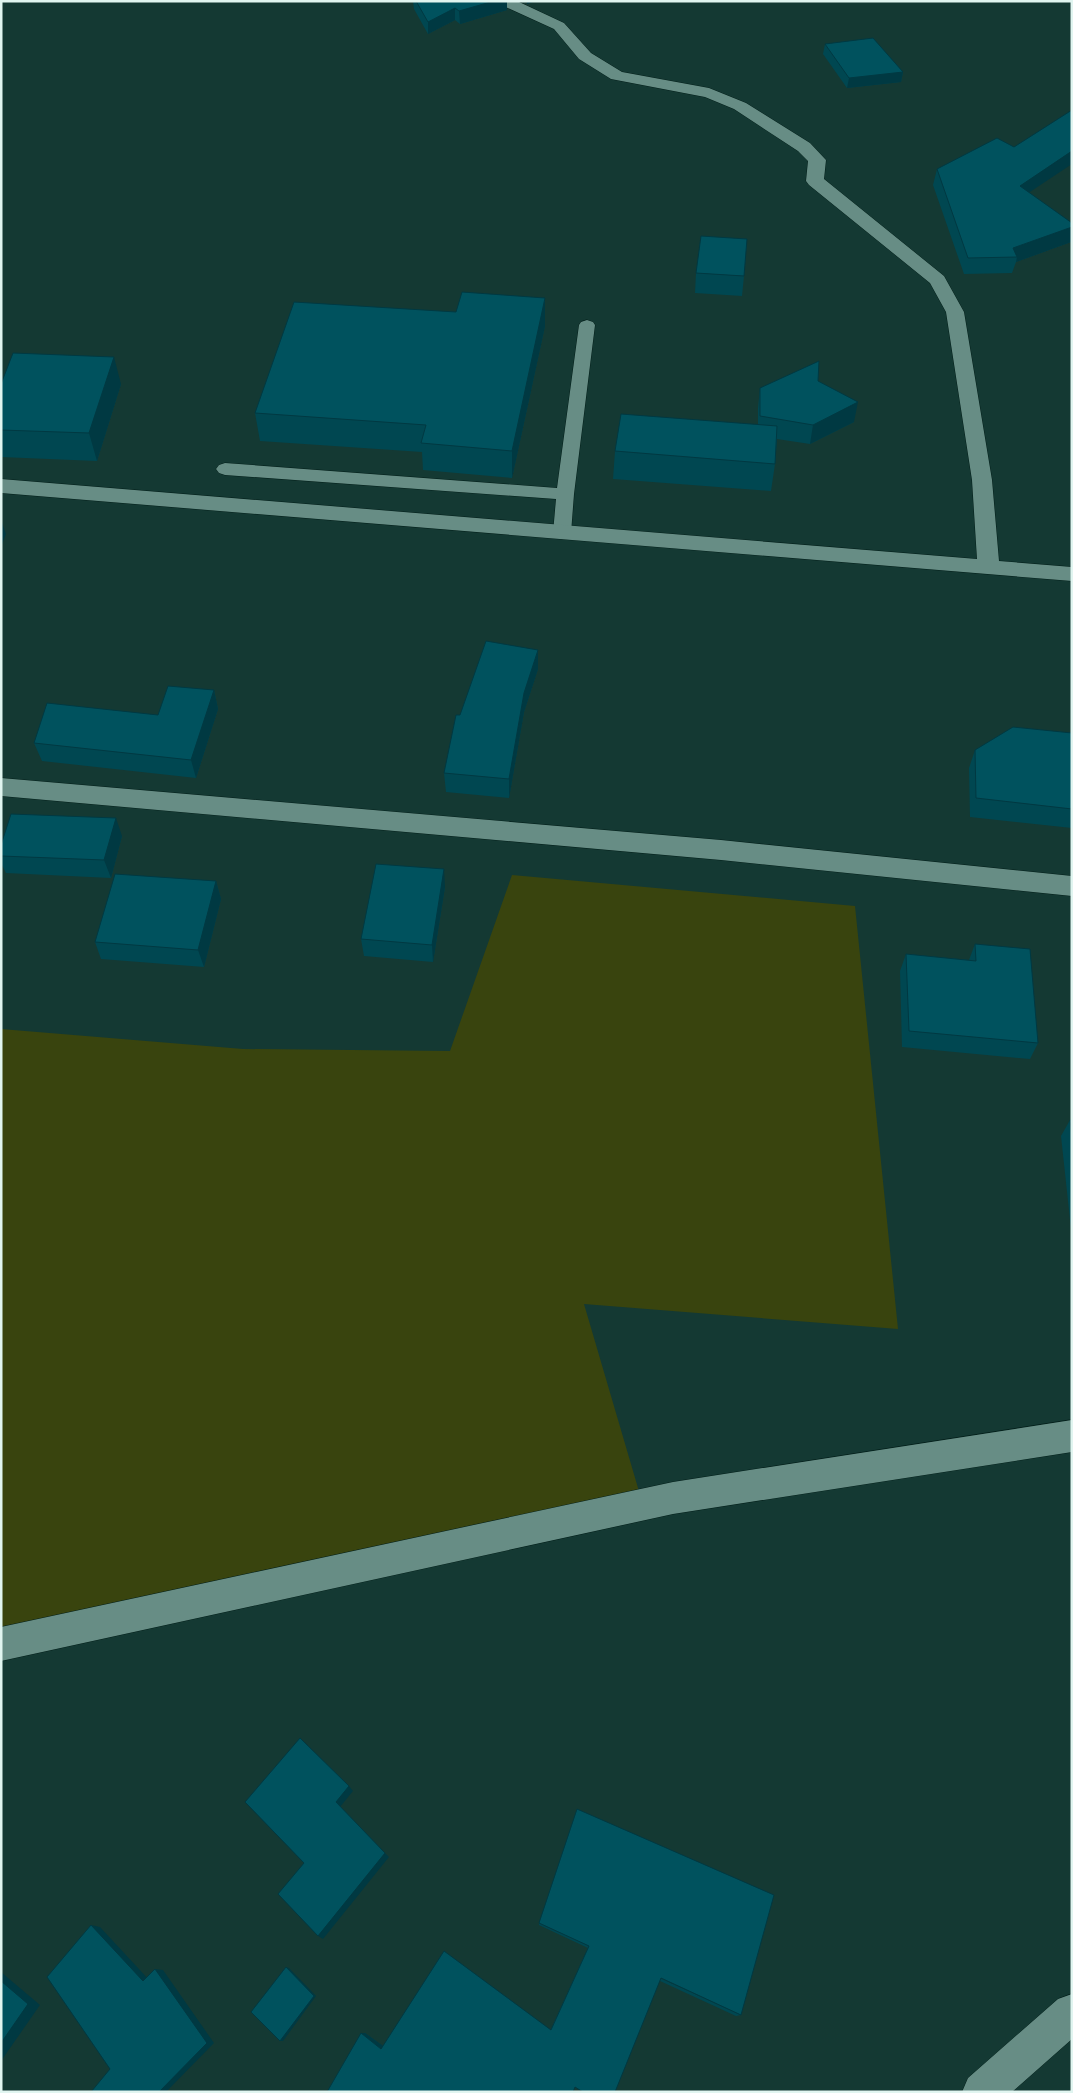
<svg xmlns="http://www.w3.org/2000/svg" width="1073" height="2093" font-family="'IBM Plex Sans',sans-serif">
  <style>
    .green { fill: #39440e }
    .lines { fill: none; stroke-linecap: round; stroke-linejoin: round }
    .service-casing { stroke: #031f1a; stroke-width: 1 }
    .minor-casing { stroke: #031f1a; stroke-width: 1 }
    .tertiary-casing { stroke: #031f1a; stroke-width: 1 }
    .service { fill: #678d85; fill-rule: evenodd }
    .minor { fill: #678d85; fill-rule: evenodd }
    .tertiary { fill: #678d85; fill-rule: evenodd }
    .wall { fill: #004751 }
    .shaded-wall { fill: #003942 }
    .building { fill: #00525e; stroke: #003942 }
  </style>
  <rect width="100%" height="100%" fill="#143933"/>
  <path class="green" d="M 512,875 L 855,906 L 898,1329 L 584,1304 L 643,1505 L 1,1627 L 1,1029 L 243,1049 L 450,1051 Z"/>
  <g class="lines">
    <g class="service-casing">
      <path id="service" d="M 587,320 L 593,322 L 595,325 L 574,494 L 571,533 L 569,537 L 562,539 L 555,537 L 553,533 L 556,499 L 225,475 L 219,473 L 216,469 L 219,465 L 225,463 L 557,488 L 579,325 L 581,322 Z"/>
    </g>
    <g class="minor-casing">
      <path id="minor" d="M 497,1 L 517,1 L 564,23 L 591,53 L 622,72 L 709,88 L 746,103 L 810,143 L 826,160 L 824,179 L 944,276 L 964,312 L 992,480 L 999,561 L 1072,567 L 1072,581 L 1,493 L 1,479 L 977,559 L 972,480 L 946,312 L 930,283 L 809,185 L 806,181 L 808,161 L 798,151 L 734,109 L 705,97 L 611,79 L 579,59 L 554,29 L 499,4 Z
        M 1072,1420 L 1072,1452 L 673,1514 L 1,1661 L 1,1627 L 673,1482 Z
        M 1072,1994 L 1072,2039 L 1012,2092 L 962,2092 L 968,2078 L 1058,1999 Z"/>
    </g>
    <g class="tertiary-casing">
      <path id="tertiary" d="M 1,778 L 721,840 L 1072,876 L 1072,896 L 721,860 L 1,796 Z"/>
    </g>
    <use href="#service" class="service"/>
    <use href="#minor" class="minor"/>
    <use href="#tertiary" class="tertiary"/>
  </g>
  <path class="wall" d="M 413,1 L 507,1 L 507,10 L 460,24 L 455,20 L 428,34 L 414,9 Z
    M 825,44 L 903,72 L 901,82 L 847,88 L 823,54 Z
    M 937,169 L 1029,193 L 1072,223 L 1071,242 L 1016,262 L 1012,273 L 964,274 L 933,185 Z
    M 696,273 L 744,276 L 742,296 L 695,293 Z
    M 545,298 L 545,326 L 512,478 L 423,470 L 422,452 L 260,441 L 255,413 L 456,312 Z
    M 818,381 L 854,422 L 810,444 L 777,439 L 775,464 L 771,491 L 613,479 L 615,451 L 758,424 L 758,408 L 760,388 Z
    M 1,384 L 121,384 L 97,461 L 1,457 Z
    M 538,650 L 538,669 L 524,712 L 509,798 L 446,792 L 444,773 L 460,715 Z
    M 214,690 L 218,709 L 196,778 L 42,761 L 34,743 L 158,715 Z
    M 1072,732 L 1072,828 L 970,817 L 969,768 L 975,750 Z
    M 122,836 L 111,878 L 6,873 L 1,863 L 1,845 Z
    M 216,881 L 221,899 L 204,967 L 101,959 L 95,942 Z
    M 445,887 L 433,962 L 364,956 L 361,939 Z
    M 975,944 L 1038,1043 L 1030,1059 L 902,1047 L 900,971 L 906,954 L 969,960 Z
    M 1070,1120 L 1072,1120 L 1072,1238 L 1061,1136 Z
    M 539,1923 L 741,2015 L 736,2016 L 660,1981 L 575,2087 L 327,2092 L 365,2033 L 383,2046 L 551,2029 L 588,1948 L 539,1925 Z"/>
  <path class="shaded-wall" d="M 494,1 L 507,1 L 507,10 L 460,24 L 459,11 Z
    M 527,1 L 536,1 L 527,4 Z
    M 455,8 L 455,20 L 428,34 L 428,22 Z
    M 903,72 L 901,82 L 847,88 L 849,78 Z
    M 1072,151 L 1072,164 L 1015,202 L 1020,186 Z
    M 1072,227 L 1071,242 L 1016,262 L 1017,257 L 1013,248 Z
    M 545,298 L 545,326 L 512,478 L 512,451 Z
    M 114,357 L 121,384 L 97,461 L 89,433 Z
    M 858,402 L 854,422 L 810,444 L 813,425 Z
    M 1,520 L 6,534 L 1,547 Z
    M 538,650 L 538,669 L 524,712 L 509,798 L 509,779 L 524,693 Z
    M 214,690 L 218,709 L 196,778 L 191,760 Z
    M 116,818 L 122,836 L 111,878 L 104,860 Z
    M 444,869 L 445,887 L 433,962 L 432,945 Z
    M 216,881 L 221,899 L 204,967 L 198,950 Z
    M 349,1786 L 353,1791 L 340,1807 L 336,1802 Z
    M 385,1853 L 389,1857 L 323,1939 L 318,1936 Z
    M 91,1925 L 100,1927 L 151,1982 L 143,1981 Z
    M 286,1967 L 289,1968 L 316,1996 L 283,2041 L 280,2041 Z
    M 155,1969 L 163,1970 L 214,2043 L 166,2092 L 159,2092 Z
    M 1,1972 L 40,2005 L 1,2061 Z
    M 361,2033 L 365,2033 L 386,2048 L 381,2049 Z"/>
  <path class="building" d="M 416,1 L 494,1 L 459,11 L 455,8 L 428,22 Z
    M 873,38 L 903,72 L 849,78 L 825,44 Z
    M 1072,110 L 1072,151 L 1020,186 L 1072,223 L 1072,227 L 1013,248 L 1017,257 L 968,258 L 937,169 L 997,138 L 1014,147 Z
    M 701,236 L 747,239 L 744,276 L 696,273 Z
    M 462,292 L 545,298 L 512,451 L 421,443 L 426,425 L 255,413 L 294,302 L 456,312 Z
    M 13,353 L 114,357 L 89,433 L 1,430 L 1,384 Z
    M 819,361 L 818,381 L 858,402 L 813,425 L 760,416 L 760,388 Z
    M 621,414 L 777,426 L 775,464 L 615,451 Z
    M 486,641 L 538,650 L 524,693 L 509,779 L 444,773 L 456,715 L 460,715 Z
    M 168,686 L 214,690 L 191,760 L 34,743 L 47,703 L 158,715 Z
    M 1013,727 L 1072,733 L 1072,809 L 976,798 L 975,750 Z
    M 11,814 L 116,818 L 104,860 L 1,856 L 1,845 Z
    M 376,864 L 444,869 L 432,945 L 361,939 Z
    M 115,874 L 216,881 L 198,950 L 95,942 Z
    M 975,944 L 1030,949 L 1038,1043 L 909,1031 L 906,954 L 976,961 Z
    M 1070,1120 L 1072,1120 L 1072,1137 Z
    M 300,1738 L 349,1786 L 336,1802 L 385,1853 L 318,1936 L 278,1894 L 304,1863 L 245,1802 Z
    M 577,1809 L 774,1895 L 741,2015 L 661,1978 L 615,2092 L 583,2092 L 575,2087 L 573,2092 L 327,2092 L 361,2033 L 381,2049 L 444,1951 L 551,2030 L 589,1946 L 539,1923 Z
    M 91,1925 L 143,1981 L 155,1969 L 207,2043 L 159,2092 L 91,2092 L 110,2069 L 47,1977 Z
    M 286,1967 L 314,1996 L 280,2041 L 251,2012 Z
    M 1,1981 L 28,2004 L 1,2043 Z"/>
  <rect width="1073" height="2093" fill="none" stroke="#e1f5f0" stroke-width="5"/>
</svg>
